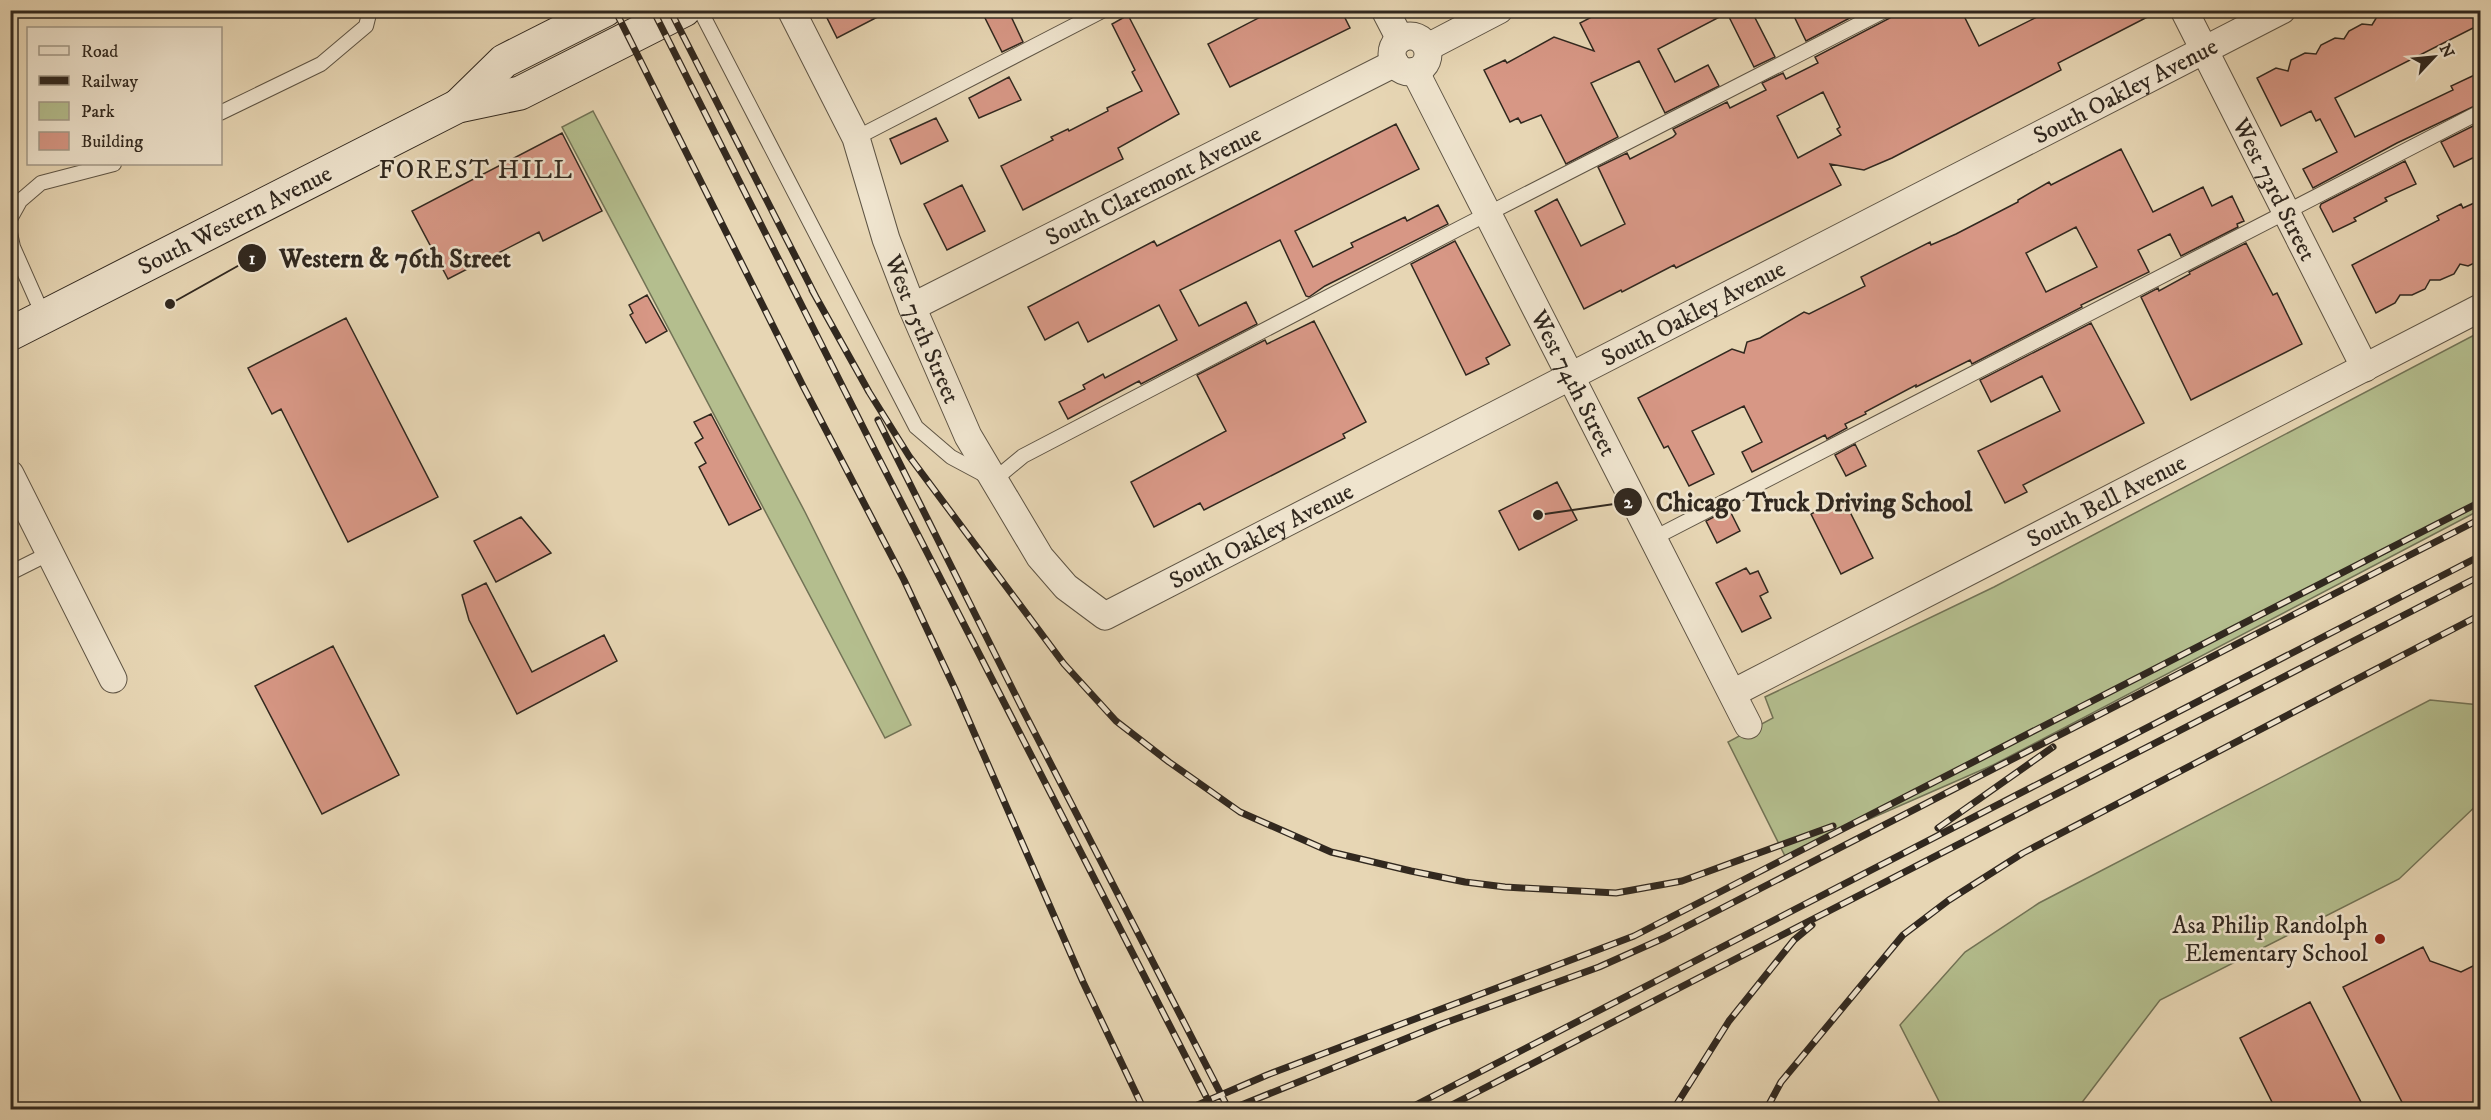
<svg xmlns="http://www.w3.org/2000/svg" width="2491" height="1120" font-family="'IM FELL DW Pica',serif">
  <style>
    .green { fill: #b4be8e; stroke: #727356; stroke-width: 1.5 }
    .building { fill: #d79785; stroke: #31281f; stroke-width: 1.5; fill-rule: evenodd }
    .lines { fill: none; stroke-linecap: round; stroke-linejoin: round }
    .service-casing { stroke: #5e5444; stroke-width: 16 }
    .minor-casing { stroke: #5e5444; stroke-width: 29 }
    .secondary-casing { stroke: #31281f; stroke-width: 35 }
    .service { stroke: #efe4ce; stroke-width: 14 }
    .minor { stroke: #efe4ce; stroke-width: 27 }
    .secondary { stroke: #efe4ce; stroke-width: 33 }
    .rail-casing { stroke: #31281f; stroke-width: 7 }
    .rail { stroke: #efe4ce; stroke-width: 4.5; stroke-dasharray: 14; stroke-linecap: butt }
    .poi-dot { fill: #8f2418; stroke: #efe4ce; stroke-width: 2 }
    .labels { text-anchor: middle; stroke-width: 5; stroke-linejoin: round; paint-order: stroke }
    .street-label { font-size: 24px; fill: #31281f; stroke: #efe4ce }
    .poi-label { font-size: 24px; fill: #31281f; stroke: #efe4ce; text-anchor: end }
    .neighbourhood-label { font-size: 26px; letter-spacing: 1.5px; fill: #31281f; stroke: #efe4ce }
    .leader { fill: none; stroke: #31281f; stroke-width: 2 }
    .callout-dot { fill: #31281f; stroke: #efe4ce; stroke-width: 2 }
    .mark-label { font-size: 18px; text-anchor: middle; font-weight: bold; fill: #fff }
    .callout-label { font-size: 26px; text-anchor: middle; font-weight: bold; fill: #31281f; stroke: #efe4ce; stroke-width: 5; stroke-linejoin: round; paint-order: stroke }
  </style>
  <rect width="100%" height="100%" fill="#e7d6b4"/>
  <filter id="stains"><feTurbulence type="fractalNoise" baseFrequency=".00333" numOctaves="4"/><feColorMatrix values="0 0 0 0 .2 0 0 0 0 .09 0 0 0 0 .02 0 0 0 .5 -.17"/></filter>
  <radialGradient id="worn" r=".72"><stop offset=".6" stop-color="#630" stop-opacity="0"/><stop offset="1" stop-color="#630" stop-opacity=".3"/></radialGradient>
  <path class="green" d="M 593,111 L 805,512 L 911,725 L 885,738 L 562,127 Z
    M 2480,332 L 2480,510 L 1993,765 L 1785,856 L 1728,742 L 1773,718 L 1765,697 L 1994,587 Z
    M 2430,700 L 2480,705 L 2480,802 L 2399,879 L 2160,1000 L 2077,1109 L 1943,1109 L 1900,1025 L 1965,952 L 2039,903 Z"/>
  <path class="building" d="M 823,10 L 891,10 L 837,38 Z
    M 981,10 L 1008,10 L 1023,42 L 1002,52 Z
    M 1274,10 L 1341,10 L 1350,28 L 1230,87 L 1208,44 Z
    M 1605,10 L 1751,10 L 1775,57 L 1754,67 L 1727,13 L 1658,49 L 1675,82 L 1708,65 L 1719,86 L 1665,113 L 1639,61 L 1591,83 L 1618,137 L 1566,164 L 1541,115 L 1521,123 L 1518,118 L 1510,122 L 1484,70 L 1505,60 L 1507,63 L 1554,37 L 1594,51 L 1580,23 Z
    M 1791,10 L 1865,10 L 1806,41 Z
    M 1895,10 L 1961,10 L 1979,46 L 2051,10 L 2161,10 L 2058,63 L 2061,70 L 1892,158 L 1864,170 L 1830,164 L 1841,185 L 1676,268 L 1674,265 L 1622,292 L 1621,290 L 1584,309 L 1535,211 L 1557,199 L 1581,246 L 1625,224 L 1598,167 L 1627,153 L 1630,159 L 1673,137 L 1676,134 L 1673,129 L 1727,102 L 1730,108 L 1766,90 L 1762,83 L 1783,73 L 1786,79 L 1818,63 L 1815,57 L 1890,18 ZM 1823,92 L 1840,127 L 1837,129 L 1841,135 L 1798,158 L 1777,116 Z
    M 2388,10 L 2481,10 L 2481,24 L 2335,98 L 2355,137 L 2453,90 L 2451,86 L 2481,72 L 2481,103 L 2397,143 L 2313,188 L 2303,169 L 2337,152 L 2320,119 L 2316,121 L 2311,111 L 2281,126 L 2257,78 L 2276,68 L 2288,71 L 2291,60 L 2305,53 L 2316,54 L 2321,45 L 2335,38 L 2344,39 L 2349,31 L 2362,24 L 2372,25 L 2378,15 Z
    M 1128,15 L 1179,114 L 1118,148 L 1123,159 L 1023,210 L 1001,166 L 1053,140 L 1051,137 L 1068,129 L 1069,131 L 1108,111 L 1107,108 L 1142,91 L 1132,72 L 1135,70 L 1112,24 Z
    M 1009,77 L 1021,100 L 979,118 L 969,98 Z
    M 936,118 L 948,141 L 901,164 L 890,139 Z
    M 2481,122 L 2481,154 L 2454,167 L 2441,142 Z
    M 1396,124 L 1419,169 L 1295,231 L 1313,267 L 1353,247 L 1351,243 L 1374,232 L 1405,217 L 1407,221 L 1438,205 L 1448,224 L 1325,286 L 1309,297 L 1306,296 L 1280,240 L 1180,290 L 1199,326 L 1246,302 L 1257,324 L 1141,384 L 1139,381 L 1068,419 L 1059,402 L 1085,389 L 1083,385 L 1103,374 L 1105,378 L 1177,340 L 1159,305 L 1088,342 L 1078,322 L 1045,340 L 1028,307 L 1154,241 L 1157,246 Z
    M 562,133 L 602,211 L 543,241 L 539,232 L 448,279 L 412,211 Z
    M 2121,149 L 2153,212 L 2203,187 L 2212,206 L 2232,196 L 2244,221 L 2237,224 L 2238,227 L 2181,256 L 2170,234 L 2138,250 L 2149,272 L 2081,305 L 2082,307 L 1972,364 L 1970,360 L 1916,387 L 1916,385 L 1865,412 L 1866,414 L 1845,424 L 1847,428 L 1827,439 L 1825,435 L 1752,472 L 1742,452 L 1762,442 L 1744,406 L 1692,431 L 1714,474 L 1689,486 L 1668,446 L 1664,448 L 1638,398 L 1732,349 L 1744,353 L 1747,342 L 1760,338 L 1804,312 L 1809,314 L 1865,286 L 1861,277 L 1930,242 L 1931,245 L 1956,234 L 2018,202 L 2018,200 L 2049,182 L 2051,185 ZM 2076,227 L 2097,267 L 2046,292 L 2026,253 Z
    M 2405,161 L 2416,184 L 2385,198 L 2387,201 L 2354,218 L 2356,221 L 2333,232 L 2320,207 L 2321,204 Z
    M 962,185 L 985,231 L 947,250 L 924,204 Z
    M 2481,200 L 2481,260 L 2468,266 L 2460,264 L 2454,274 L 2440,280 L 2430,280 L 2425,289 L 2412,295 L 2400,295 L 2395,303 L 2376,313 L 2352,265 L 2439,220 L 2437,216 L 2461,204 L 2463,208 Z
    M 1455,241 L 1510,345 L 1486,358 L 1489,364 L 1466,375 L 1411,264 Z
    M 2246,243 L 2273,295 L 2277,293 L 2302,344 L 2191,400 L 2141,297 L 2158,288 L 2159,291 L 2190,274 L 2189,272 Z
    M 647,295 L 667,331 L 646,343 L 630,315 L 633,313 L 629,305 Z
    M 346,318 L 438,497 L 348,542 L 281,409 L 272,414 L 248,368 Z
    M 1314,321 L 1366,422 L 1343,434 L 1345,438 L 1204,510 L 1200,503 L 1154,527 L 1131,482 L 1226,431 L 1197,375 L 1265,340 L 1267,344 Z
    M 2091,323 L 2144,423 L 2023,485 L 2027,492 L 2005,503 L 1978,451 L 2060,411 L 2042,376 L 1991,402 L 1980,380 Z
    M 711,414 L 761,509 L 729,525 L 699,467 L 706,463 L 695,443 L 703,438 L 694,422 Z
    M 1855,444 L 1866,466 L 1846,476 L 1835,455 Z
    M 1557,482 L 1577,520 L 1519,550 L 1499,511 Z
    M 1843,498 L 1873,558 L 1841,574 L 1811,514 Z
    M 1729,509 L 1740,531 L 1717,543 L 1706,521 Z
    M 521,517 L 551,553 L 496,582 L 474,541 Z
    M 1746,568 L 1750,574 L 1758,571 L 1768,592 L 1760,596 L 1771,618 L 1742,632 L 1716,583 Z
    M 486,583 L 532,672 L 604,635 L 617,661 L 517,714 L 469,620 L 462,595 Z
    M 333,646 L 399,775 L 322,814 L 255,686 Z
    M 2423,947 L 2430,961 L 2461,972 L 2481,962 L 2481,1110 L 2406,1110 L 2343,987 Z
    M 2310,1002 L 2365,1110 L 2276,1110 L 2240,1038 Z"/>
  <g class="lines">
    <g class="service-casing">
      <path id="service" d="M 700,10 L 916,427 L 951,457 L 994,480 L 1023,456 L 1460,228 L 1886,10
        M 220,113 L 321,64 L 366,26 L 370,10
        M 856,138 L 1104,10
        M 10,219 L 20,201 L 41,183 L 114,164
        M 10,233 L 13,247 L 44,317
        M 1654,538 L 2480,112
        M 10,573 L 50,553"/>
    </g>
    <g class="minor-casing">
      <g id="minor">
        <path id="s1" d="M 791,10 L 856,138 L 886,239 L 912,307 L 968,436 L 1040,557 L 1066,587 L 1105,616 L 2282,10"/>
        <path d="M 1385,10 L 1400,39"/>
        <path id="s2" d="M 2184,10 L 2365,368"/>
        <circle cx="1410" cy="54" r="18"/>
        <path d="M 1428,47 L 1499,10"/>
        <path id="s3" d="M 1415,71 L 1748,725"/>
        <path id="s4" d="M 912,307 L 1395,63"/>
        <path d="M 10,474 L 113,679"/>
        <path id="s5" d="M 1733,693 L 2480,308"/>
      </g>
    </g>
    <g class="secondary-casing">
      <g id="secondary">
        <path d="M 458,106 L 504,61 L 605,10"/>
        <path id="s6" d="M 10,334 L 458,106 L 520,93 L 684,10"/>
      </g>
    </g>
    <use href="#service" class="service"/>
    <use href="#minor" class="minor"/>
    <use href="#secondary" class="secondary"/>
    <g class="rail-casing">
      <path id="rail" d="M 615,10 L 803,386 L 904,580 L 955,689 L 1083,982 L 1144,1110
        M 653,10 L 874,449 L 1213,1110
        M 670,10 L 816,297
        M 812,290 L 869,392 L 909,456 L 1064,664 L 1116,721 L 1169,762 L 1240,812 L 1331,852 L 1411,871 L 1465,882 L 1505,887 L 1616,893 L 1682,881 L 1833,826
        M 878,420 L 1023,710 L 1225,1102
        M 1938,828 L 2053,747
        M 1186,1110 L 1267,1075 L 1634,936 L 2480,502
        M 1229,1110 L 1442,1024 L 1599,967 L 1664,938 L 2480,519
        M 1406,1110 L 2480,556
        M 1442,1110 L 2480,576
        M 1673,1110 L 1729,1021 L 1794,940 L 1812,925
        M 1766,1110 L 1781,1082 L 1903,935 L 1949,900 L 2023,853 L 2480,615"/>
    </g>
    <use href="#rail" class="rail"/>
  </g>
  <circle class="poi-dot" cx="2380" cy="939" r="6"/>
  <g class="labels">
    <g class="street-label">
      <text dy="8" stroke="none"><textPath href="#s1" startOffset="1839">South Oakley Avenue</textPath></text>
      <text dy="8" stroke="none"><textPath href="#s4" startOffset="270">South Claremont Avenue</textPath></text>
      <text dy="8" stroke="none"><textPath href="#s2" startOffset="201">West 73rd Street</textPath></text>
      <text dy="8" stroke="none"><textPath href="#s6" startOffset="252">South Western Avenue</textPath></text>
      <text dy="8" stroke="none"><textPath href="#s1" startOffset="1353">South Oakley Avenue</textPath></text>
      <text dy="8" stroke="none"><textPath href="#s1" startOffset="346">West 75th Street</textPath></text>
      <text dy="8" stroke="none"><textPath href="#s3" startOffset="350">West 74th Street</textPath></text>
      <text dy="8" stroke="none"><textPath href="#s5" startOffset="420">South Bell Avenue</textPath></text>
      <text dy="8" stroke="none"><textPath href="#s1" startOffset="867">South Oakley Avenue</textPath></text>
    </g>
    <g class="poi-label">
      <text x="2368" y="933">Asa Philip Randolph<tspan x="2368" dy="28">Elementary School</tspan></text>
    </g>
    <g class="neighbourhood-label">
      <text x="476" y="178">FOREST HILL</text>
    </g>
  </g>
  <path class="leader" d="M170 304L252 258M1538 515L1628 502"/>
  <g class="callout-dot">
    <circle cx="170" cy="304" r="6"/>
    <circle cx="1538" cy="515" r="6"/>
    <circle cx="252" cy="258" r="15"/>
    <circle cx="1628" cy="502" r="15"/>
  </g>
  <g class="mark-label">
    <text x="252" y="264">1</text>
    <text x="1628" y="508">2</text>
  </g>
  <g class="callout-label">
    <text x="395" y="267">Western &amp; 76th Street</text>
    <text x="1814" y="511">Chicago Truck Driving School</text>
  </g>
  <rect width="2491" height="1120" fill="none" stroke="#e7d6b4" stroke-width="36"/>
  <rect x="12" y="12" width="2467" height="1096" fill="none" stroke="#31281f" stroke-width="3"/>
  <rect x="18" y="18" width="2455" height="1084" fill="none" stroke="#31281f" stroke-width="1.5"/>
  <rect x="27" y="27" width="195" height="138" fill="#efe4ce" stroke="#a39988" stroke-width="1.5"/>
  <rect x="39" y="46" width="30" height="9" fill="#efe4ce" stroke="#a39988" stroke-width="1.5"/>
  <text x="81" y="57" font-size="18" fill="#31281f">Road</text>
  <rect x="39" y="76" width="30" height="9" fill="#31281f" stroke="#a39988" stroke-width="1.5"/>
  <text x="81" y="87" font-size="18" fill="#31281f">Railway</text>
  <rect x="39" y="102" width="30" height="18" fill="#b4be8e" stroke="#a39988" stroke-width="1.5"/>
  <text x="81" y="117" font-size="18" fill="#31281f">Park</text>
  <rect x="39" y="132" width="30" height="18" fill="#d79785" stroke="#a39988" stroke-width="1.5"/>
  <text x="81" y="147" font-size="18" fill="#31281f">Building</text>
  <g transform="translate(2434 57) rotate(64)" stroke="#efe4ce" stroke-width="4.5" paint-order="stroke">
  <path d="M0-4.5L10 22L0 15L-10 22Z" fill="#31281f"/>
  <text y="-9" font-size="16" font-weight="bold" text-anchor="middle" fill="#31281f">N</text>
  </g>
  <rect width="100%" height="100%" filter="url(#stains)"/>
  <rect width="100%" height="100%" fill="url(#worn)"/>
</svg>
